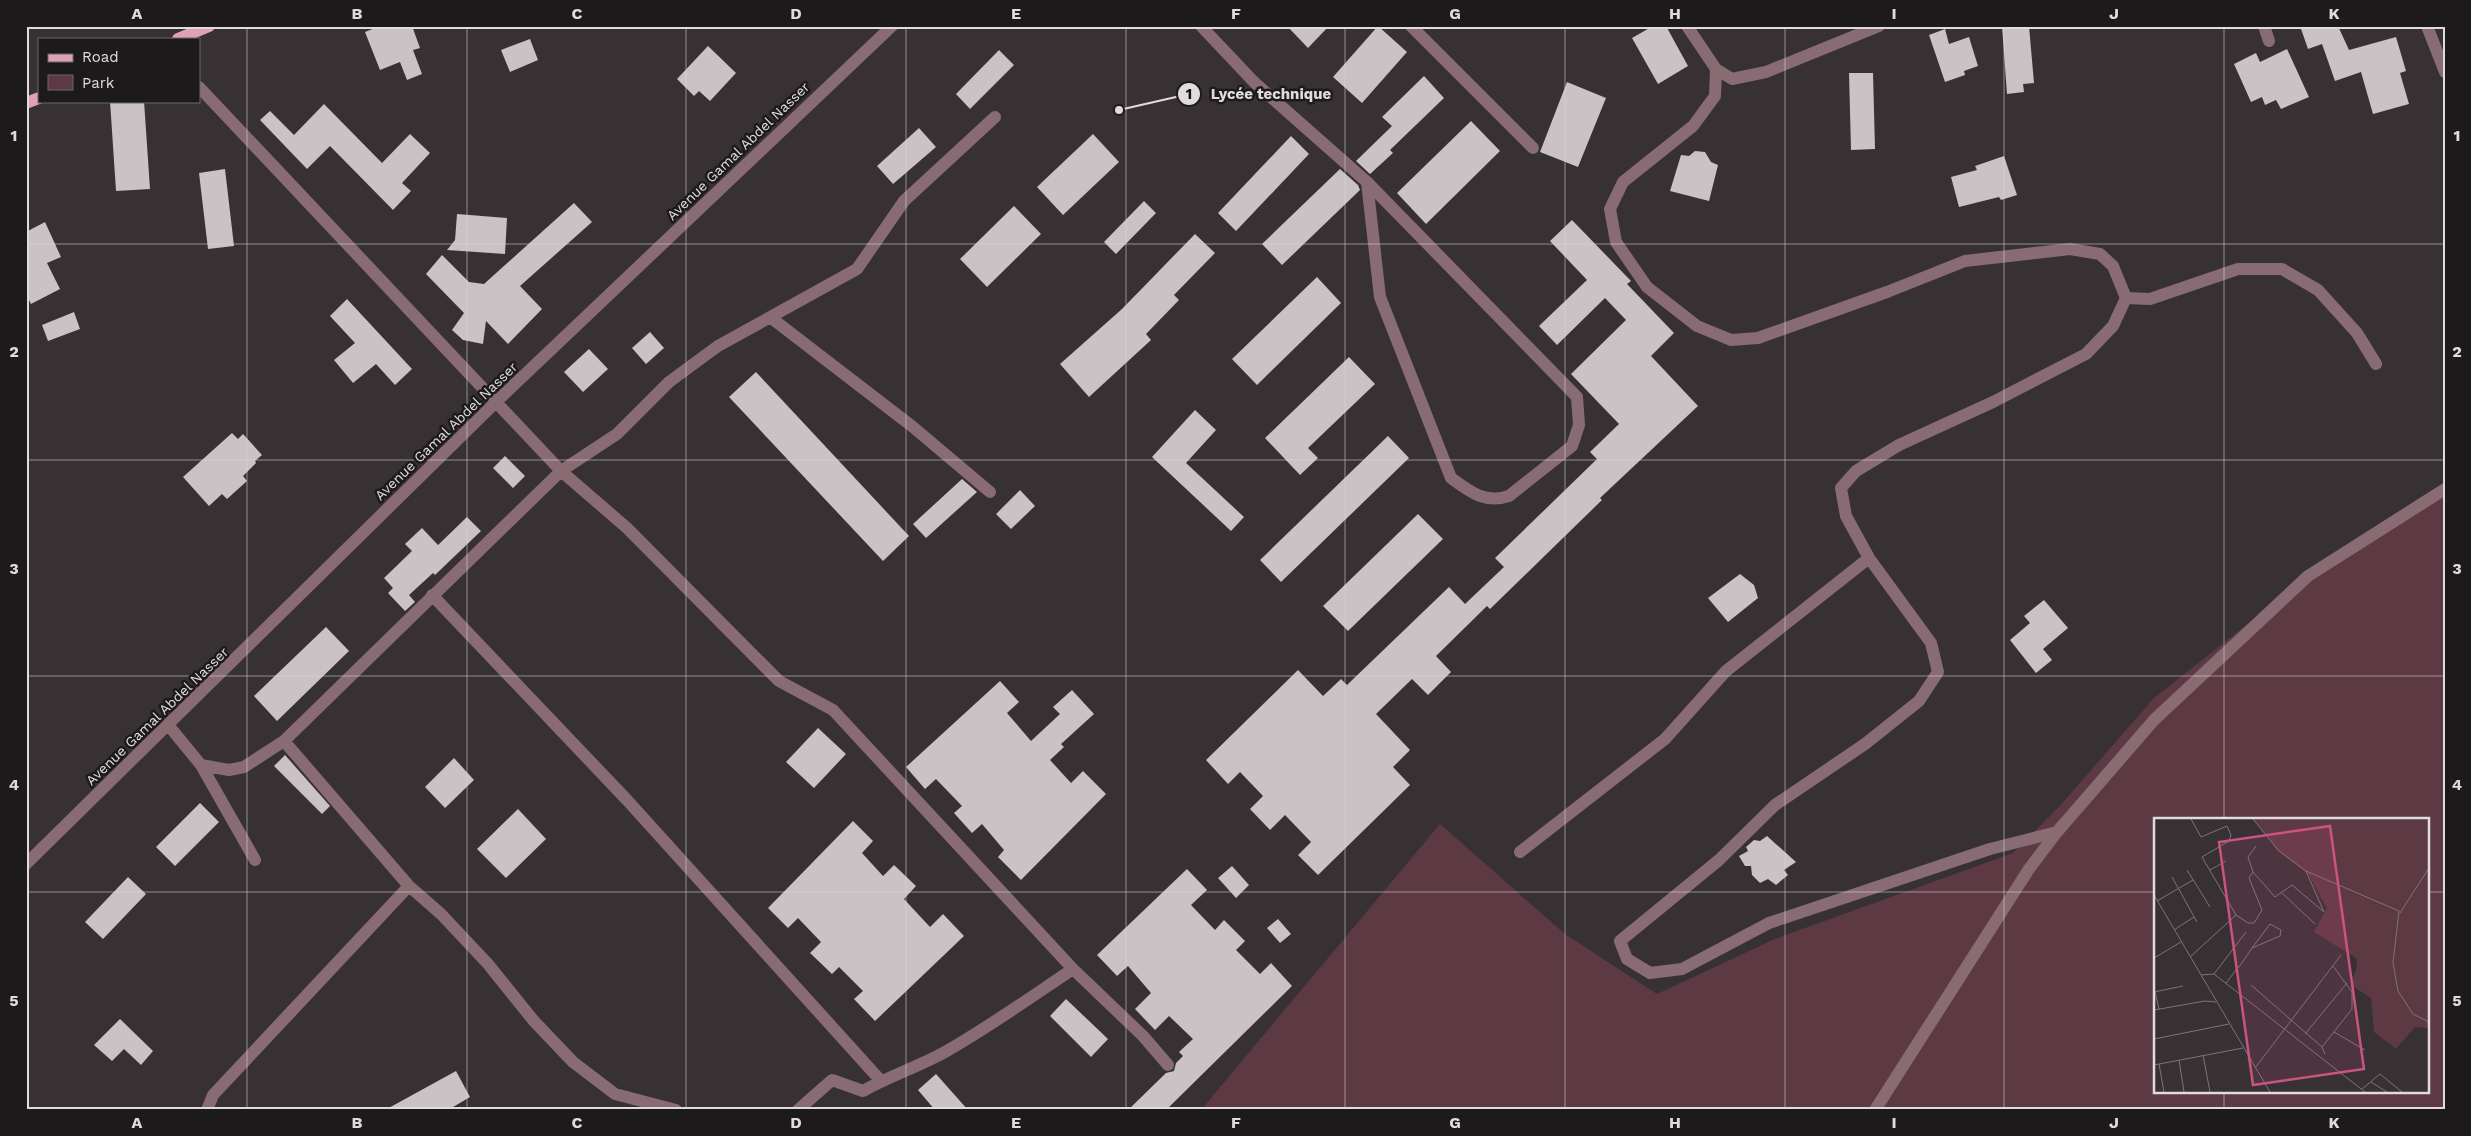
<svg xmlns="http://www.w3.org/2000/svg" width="2471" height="1136" font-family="'Work Sans',sans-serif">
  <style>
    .green { fill: #5d3943; fill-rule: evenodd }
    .building { fill: #cac2c4 }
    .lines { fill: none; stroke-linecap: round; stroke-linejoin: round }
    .minor { stroke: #896b73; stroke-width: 12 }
    .major { stroke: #dea2b2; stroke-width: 12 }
    .grid { fill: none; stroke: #e0dcdd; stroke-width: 1; stroke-opacity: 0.55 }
    .labels { text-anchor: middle; stroke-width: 5; stroke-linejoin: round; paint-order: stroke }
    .street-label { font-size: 14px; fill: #e0dcdd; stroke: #1d1a1b }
    .inset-road { fill: none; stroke: #7b7577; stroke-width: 1 }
    .view { fill: #cb5382; fill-opacity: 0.15; stroke: #cb5382; stroke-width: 2.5 }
    .inset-edge { fill: none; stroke: #e0dcdd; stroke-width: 2.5 }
    .leader { fill: none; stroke: #e0dcdd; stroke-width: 2 }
    .callout-dot { fill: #e0dcdd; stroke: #1d1a1b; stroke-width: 2 }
    .mark-label { font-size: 15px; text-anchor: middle; font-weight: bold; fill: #111 }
    .callout-label { font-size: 15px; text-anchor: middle; font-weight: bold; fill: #e0dcdd; stroke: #1d1a1b; stroke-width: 5; stroke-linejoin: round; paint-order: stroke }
    .neatline { fill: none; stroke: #e0dcdd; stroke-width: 2 }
    .grid-label { font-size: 16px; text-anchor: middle; font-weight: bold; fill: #e0dcdd }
  </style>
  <rect width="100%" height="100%" fill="#373133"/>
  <path class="green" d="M 2445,490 L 2445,1110 L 1201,1110 L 1440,824 L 1565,934 L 1657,994 L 1777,938 L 2013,853 L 2058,808 L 2154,698 L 2302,581 ZM 2155,820 L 2427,820 L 2427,1092 L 2155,1092 Z"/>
  <path class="building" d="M 380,26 L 412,26 L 420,48 L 413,50 L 422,74 L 407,80 L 400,62 L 380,70 L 365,32 Z
    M 1287,26 L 1329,26 L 1308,48 Z
    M 1378,26 L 1407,52 L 1362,103 L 1333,77 Z
    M 1653,26 L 1666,26 L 1688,66 L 1658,84 L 1632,38 Z
    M 2002,26 L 2029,26 L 2034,83 L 2023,84 L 2024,92 L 2007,94 Z
    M 2300,26 L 2338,26 L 2349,50 L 2396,37 L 2406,71 L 2400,73 L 2409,104 L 2373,114 L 2361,72 L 2335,81 L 2322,44 L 2308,49 Z
    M 1945,29 L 1949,44 L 1969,37 L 1978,66 L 1964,71 L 1965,75 L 1945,82 L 1929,35 Z
    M 530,39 L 538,60 L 510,72 L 501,50 Z
    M 708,46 L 736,73 L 710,101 L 699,91 L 694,96 L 677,79 Z
    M 2287,49 L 2309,97 L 2281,109 L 2276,100 L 2265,105 L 2262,97 L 2251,102 L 2234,64 L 2256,53 L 2260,62 Z
    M 999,50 L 1014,65 L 970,109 L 956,94 Z
    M 1849,73 L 1873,73 L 1875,149 L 1851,150 Z
    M 1424,76 L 1444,98 L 1390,150 L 1393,153 L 1370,174 L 1356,161 L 1392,126 L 1382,117 Z
    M 1567,82 L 1606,98 L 1578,167 L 1540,152 Z
    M 110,101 L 144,101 L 150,189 L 116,191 Z
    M 324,104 L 382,163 L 410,134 L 430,153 L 402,183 L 411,191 L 393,210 L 330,146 L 307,169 L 260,120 L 270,111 L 294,135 Z
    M 1471,121 L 1500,151 L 1426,224 L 1397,193 Z
    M 919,128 L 936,147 L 893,184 L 877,166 Z
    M 1093,134 L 1119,162 L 1063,215 L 1037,187 Z
    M 1291,136 L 1309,154 L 1236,231 L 1218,213 Z
    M 1695,151 L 1705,152 L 1711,162 L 1718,165 L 1709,201 L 1670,191 L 1681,155 L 1689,156 Z
    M 2004,156 L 2017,195 L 2001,200 L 1999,197 L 1959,207 L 1951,177 L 1977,170 L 1975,166 Z
    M 225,169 L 234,246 L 208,249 L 199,173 Z
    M 1340,169 L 1358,185 L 1360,190 L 1282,265 L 1262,244 Z
    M 1144,201 L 1156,213 L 1116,254 L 1104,242 Z
    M 574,203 L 592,222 L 520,286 L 542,309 L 508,344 L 486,321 L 483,344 L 463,340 L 452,330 L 464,313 L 426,274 L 442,255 L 469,282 L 484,284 Z
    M 1014,206 L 1041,234 L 987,287 L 960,259 Z
    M 457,214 L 507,218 L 505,254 L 447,250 L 455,240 Z
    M 1572,220 L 1631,281 L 1627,284 L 1674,333 L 1651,356 L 1698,406 L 1600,498 L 1602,500 L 1490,609 L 1487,606 L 1436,656 L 1451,672 L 1428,695 L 1412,679 L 1376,714 L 1410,750 L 1393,767 L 1410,785 L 1318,875 L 1298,855 L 1311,842 L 1285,815 L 1270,830 L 1250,809 L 1263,796 L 1240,772 L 1228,784 L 1206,760 L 1298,670 L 1323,696 L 1341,679 L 1347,685 L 1449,587 L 1465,604 L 1504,567 L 1495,558 L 1597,459 L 1590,452 L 1619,424 L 1571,374 L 1626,320 L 1605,298 L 1557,345 L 1539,326 L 1587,280 L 1550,241 Z
    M 45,222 L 61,257 L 47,263 L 60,289 L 31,304 L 26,294 L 26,232 Z
    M 1195,234 L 1215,253 L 1174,295 L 1179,300 L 1146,334 L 1151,340 L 1089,397 L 1060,364 L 1122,309 Z
    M 1317,277 L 1341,303 L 1257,385 L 1232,359 Z
    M 347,299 L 412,369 L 395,385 L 376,364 L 353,383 L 334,360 L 355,343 L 330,316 Z
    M 74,312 L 80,329 L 48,341 L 42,325 Z
    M 650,332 L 664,348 L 646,364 L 632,348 Z
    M 589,349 L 608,369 L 583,392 L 564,372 Z
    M 1349,357 L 1375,384 L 1308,448 L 1318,458 L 1300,475 L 1265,438 Z
    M 756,372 L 909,536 L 883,561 L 729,397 Z
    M 1195,410 L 1216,430 L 1186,463 L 1244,517 L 1231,531 L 1152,457 Z
    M 232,433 L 238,439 L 243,434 L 262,455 L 255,461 L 256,463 L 243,476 L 247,481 L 227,499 L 222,494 L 209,506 L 183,477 Z
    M 1388,436 L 1409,458 L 1281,582 L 1260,560 Z
    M 505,456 L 525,476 L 513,488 L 493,468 Z
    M 962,479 L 977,492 L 926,538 L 913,524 Z
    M 1020,490 L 1035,506 L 1011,529 L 996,514 Z
    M 1418,514 L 1443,539 L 1348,631 L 1323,606 Z
    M 467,517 L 481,531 L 435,575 L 433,573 L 409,595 L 415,602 L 405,611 L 388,593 L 393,588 L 384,578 L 412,551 L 405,544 L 422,528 L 438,545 Z
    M 1740,574 L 1754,585 L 1758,598 L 1728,622 L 1708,598 Z
    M 2044,600 L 2068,628 L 2043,649 L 2052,660 L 2036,673 L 2010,640 L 2030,623 L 2024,616 Z
    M 326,627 L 349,651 L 277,721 L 254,696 Z
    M 1000,681 L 1019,702 L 1007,713 L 1031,741 L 1060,714 L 1053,707 L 1072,690 L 1094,714 L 1061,744 L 1064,747 L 1050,760 L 1071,783 L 1083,771 L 1106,794 L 1021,880 L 998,857 L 1004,850 L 982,824 L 972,833 L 954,813 L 962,806 L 936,779 L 925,789 L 906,767 Z
    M 818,728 L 846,754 L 814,788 L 786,762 Z
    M 285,755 L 330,806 L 322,814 L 274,766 Z
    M 454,758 L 474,780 L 445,808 L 425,787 Z
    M 200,803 L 219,822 L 175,866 L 156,847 Z
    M 518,809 L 546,839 L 506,878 L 477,849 Z
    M 853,821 L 873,841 L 862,853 L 883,876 L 894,865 L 916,886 L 904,899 L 930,927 L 943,914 L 964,936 L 875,1021 L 854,999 L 863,991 L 839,967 L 832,974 L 810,953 L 821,942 L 798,918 L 788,928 L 768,908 Z
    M 1767,836 L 1796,862 L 1784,870 L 1788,875 L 1776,885 L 1768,879 L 1760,883 L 1752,875 L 1751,866 L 1745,866 L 1739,856 L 1748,851 L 1746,847 L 1754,840 L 1760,841 Z
    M 1232,866 L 1249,885 L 1236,898 L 1218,878 Z
    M 1187,869 L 1207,890 L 1191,905 L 1215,930 L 1224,920 L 1245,941 L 1236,950 L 1260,974 L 1271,963 L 1292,986 L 1166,1110 L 1128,1110 L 1166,1073 L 1174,1071 L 1176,1063 L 1183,1056 L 1179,1052 L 1193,1039 L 1169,1016 L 1155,1030 L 1135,1009 L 1151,993 L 1128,966 L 1117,976 L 1097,955 Z
    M 128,877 L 146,894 L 103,939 L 85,922 Z
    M 1278,919 L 1291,934 L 1280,943 L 1267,928 Z
    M 1066,999 L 1108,1039 L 1091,1057 L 1050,1016 Z
    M 120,1019 L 153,1051 L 141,1065 L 124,1049 L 112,1061 L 94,1045 Z
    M 456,1071 L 470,1097 L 448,1110 L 385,1110 Z
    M 936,1074 L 968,1110 L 935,1110 L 918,1090 Z"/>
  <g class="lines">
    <path class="minor" d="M 1201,26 L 1254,82 L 1367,182 L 1577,397 L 1579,425 L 1572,446 L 1509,496 C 1485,504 1470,492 1451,478 L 1380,297 L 1367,182
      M 1411,26 L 1533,148
      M 1687,26 L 1716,69
      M 1879,26 L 1766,72 L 1732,79 L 1716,69 L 1715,96 L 1693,126 L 1623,182 L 1610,209 L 1616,242 L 1647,287 L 1697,326 L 1731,340 L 1758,338 L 1887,292 L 1965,261 L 2070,249 L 2100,254 L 2113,266 L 2126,298 L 2113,326 L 2086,354 L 1993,402 L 1899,445 L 1856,471 L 1841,488 L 1846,516 L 1869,558 L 1931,643 L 1938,672 L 1919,701 L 1865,744 L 1775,805 L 1719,860 L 1620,941 L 1627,959 L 1650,973 L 1682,969 L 1769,923 L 1990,849 L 2057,832
      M 2264,26 L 2269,41
      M 2427,26 L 2445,72
      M 199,87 L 561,471 L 627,528 L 779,681 L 833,710 L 1073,969 L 1143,1036 L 1168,1065
      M 2126,298 L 2150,299 L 2238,269 L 2282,269 L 2318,290 L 2357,333 L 2376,364
      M 770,317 L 913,427 L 990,492
      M 432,595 L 627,800 L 881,1081
      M 169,726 L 201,765 L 255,860
      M 284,741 L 409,886 L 441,914 L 488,964 L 533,1020 L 573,1062 L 615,1094 L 676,1110
      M 201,765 L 229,770 L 244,767 L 284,741 L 561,471 L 617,434 L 669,382 L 718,346 L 857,269 L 904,201 L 995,117
      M 1520,852 L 1665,739 L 1726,671 L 1869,558
      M 26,864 L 497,401 L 892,26
      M 207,1110 L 213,1095 L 409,886
      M 798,1110 L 832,1080 L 863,1091 C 889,1076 918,1067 945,1052 C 989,1027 1031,997 1073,969
      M 1875,1110 L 2029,869 L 2057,832 L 2154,720 L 2308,576 L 2445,489"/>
    <path class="major" d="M 178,39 L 209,26
      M 26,103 L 39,98"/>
  </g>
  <path class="grid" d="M 247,26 L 247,1110M 467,26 L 467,1110M 686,26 L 686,1110M 906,26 L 906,1110M 1126,26 L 1126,1110M 1345,26 L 1345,1110M 1565,26 L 1565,1110M 1785,26 L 1785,1110M 2004,26 L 2004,1110M 2224,26 L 2224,820M 26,244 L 2445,244M 26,460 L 2445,460M 26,676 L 2445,676M 26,892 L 2155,892M 2427,892 L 2445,892M 2224,1092 L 2224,1110"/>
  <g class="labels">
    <g class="street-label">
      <text transform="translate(738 151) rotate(-44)" y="5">Avenue Gamal Abdel Nasser</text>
      <text transform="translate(446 431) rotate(-44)" y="5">Avenue Gamal Abdel Nasser</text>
      <text transform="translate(157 716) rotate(-44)" y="5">Avenue Gamal Abdel Nasser</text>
    </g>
  </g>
  <g transform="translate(2154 818)">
    <rect width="275" height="275" fill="#373133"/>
    <path d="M 99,1 L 275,1 L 275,210 L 261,209 L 242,231 L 220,214 L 217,180 L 197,167 L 203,148 L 202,140 L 160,114 L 173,90 L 155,57 L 124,33 Z" fill="#5d3943"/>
    <path class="inset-road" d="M 37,1 L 47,19 L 73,8 L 77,17 L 75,23 L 48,39 L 82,97 L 94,105 L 100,105 L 108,92 L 95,60 L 99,54 L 121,79 L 138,67 L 170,94 L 152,53M 99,1 L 124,32 L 152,53 L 245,93 L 239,145 L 244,173 L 259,196 L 275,204M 33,52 L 56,89M 56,52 L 72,43M 99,54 L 94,39 L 102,28M 18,59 L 43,104M 128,75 L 161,106M 0,77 L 116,274M 3,83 L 39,62M 246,95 L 275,50M 20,112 L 40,99M 36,139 L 82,97M 0,140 L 27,124M 60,156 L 92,114M 47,157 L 60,156 L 211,274M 72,165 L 90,142 L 98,130 L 116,106 L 127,112 L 126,118 L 98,130M 97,167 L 168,229 L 171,236M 0,174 L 29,168M 1,174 L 5,191M 0,192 L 51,183 L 62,184M 180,214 L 211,232M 151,216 L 193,165M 0,221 L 75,206M 168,229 L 198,191 L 198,174 L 179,148M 49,237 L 56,274M 25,242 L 30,274M 5,246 L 10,274M 0,247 L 89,230M 101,250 L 187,137M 217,264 L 233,274M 208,271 L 226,256 L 248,274"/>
    <path class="view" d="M 176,8 L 210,251 L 99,267 L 65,24 Z"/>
    <rect width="275" height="275" class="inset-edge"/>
  </g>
  <path class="leader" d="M1119 110L1189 94"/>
  <g class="callout-dot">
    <circle cx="1119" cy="110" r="5"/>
    <circle cx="1189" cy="94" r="12"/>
  </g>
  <g class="mark-label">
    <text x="1189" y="99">1</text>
  </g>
  <g class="callout-label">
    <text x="1271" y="99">Lycée technique</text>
  </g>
  <rect width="2471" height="1136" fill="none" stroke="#1d1a1b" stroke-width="55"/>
  <rect x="38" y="38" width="162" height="65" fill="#1d1a1b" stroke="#6b6869"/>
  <rect x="48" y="54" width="25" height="8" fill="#dea2b2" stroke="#6b6869"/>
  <text x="82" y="62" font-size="15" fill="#e0dcdd">Road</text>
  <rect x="48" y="75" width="25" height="15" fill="#5d3943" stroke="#6b6869"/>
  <text x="82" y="88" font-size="15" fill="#e0dcdd">Park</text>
  <rect x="28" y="28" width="2416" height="1080" class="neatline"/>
  <g class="grid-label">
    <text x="137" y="19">A</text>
    <text x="357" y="19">B</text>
    <text x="577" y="19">C</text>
    <text x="796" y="19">D</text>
    <text x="1016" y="19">E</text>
    <text x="1236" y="19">F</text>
    <text x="1455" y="19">G</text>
    <text x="1675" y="19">H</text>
    <text x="1894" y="19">I</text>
    <text x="2114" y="19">J</text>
    <text x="2334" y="19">K</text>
    <text x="14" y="141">1</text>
    <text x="2457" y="141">1</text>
    <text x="14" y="357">2</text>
    <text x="2457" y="357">2</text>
    <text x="14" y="574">3</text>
    <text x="2457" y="574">3</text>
    <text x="14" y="790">4</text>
    <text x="2457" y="790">4</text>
    <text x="14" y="1006">5</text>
    <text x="2457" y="1006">5</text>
    <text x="137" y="1128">A</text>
    <text x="357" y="1128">B</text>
    <text x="577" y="1128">C</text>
    <text x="796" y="1128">D</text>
    <text x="1016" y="1128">E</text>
    <text x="1236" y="1128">F</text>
    <text x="1455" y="1128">G</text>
    <text x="1675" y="1128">H</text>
    <text x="1894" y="1128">I</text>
    <text x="2114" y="1128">J</text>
    <text x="2334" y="1128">K</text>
  </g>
</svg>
